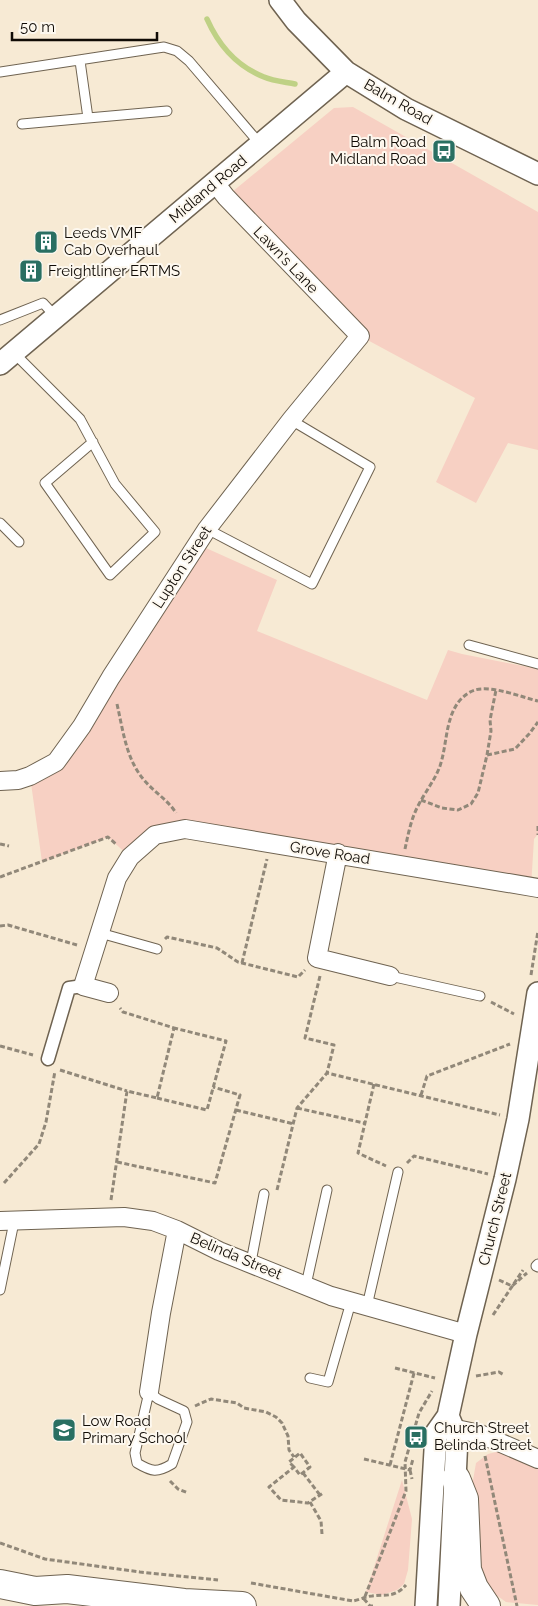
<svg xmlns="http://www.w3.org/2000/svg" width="538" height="1606" font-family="Raleway,sans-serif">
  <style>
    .green { fill: #f7d0c3 }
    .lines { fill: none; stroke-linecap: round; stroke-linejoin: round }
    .stream { stroke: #bfd185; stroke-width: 5.5 }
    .service-casing { stroke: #6f6351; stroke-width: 11 }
    .pedestrian-casing { stroke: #6f6351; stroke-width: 15 }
    .minor-casing { stroke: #6f6351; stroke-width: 20 }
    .tertiary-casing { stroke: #6f6351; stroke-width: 24 }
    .primary-casing { stroke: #6f6351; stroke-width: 30 }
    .path { stroke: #918879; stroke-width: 3; stroke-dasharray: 5 2.5; stroke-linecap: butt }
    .service { stroke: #fff; stroke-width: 9 }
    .pedestrian { stroke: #fff; stroke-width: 12 }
    .minor { stroke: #fff; stroke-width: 18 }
    .tertiary { stroke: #fff; stroke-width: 21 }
    .primary { stroke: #fff; stroke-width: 28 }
    .labels { text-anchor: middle; stroke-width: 4; stroke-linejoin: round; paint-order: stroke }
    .street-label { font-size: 15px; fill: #100b05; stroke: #fdf8ef }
    .poi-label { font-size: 15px; fill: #100b05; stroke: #fdf8ef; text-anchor: start }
  </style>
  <rect width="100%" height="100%" fill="#f7ead4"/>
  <path class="green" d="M 353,107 L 538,212 L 538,450 L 508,443 L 476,503 L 436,482 L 475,398 L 360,336 L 226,197 L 334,108 Z
    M 197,544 L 277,580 L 257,631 L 427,700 L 448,650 L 462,654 L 538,669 L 538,834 L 534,839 L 531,887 L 185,829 L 130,857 L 108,837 L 42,862 L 30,776 L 56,762 Z
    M 500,1451 L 538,1463 L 538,1605 L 506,1602 L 489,1590 L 479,1572 L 472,1486 L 476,1463 L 488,1454 Z
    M 402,1480 L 412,1519 L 408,1570 L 404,1584 L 397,1590 L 382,1595 L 366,1592 Z"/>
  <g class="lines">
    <path class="stream" d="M 207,19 C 219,46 236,66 264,77 C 273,81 285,82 295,84"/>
    <g class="service-casing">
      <path id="service" d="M 80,61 L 88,118 L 167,111
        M 0,72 L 164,47 L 177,51 L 189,61 L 260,144
        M 22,124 L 88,118
        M 0,320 L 43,303 L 56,317
        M 14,353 L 80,419 L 115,484 L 155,532 L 110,575 L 45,483 L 93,442
        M 0,523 L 19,542
        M 207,529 L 312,584 L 370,467 L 291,420
        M 469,645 L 538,664
        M 100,933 L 157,949
        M 390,976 L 480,996
        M 251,1262 L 264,1194
        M 538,1264 L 536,1266 L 538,1267
        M 306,1285 L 327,1190
        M 0,1290 L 14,1222
        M 367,1306 L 398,1172
        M 310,1378 L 328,1382 L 351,1302
        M 149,1392 L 158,1399 L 184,1411 L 187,1422 L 172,1464 C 157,1473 152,1472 137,1463 L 135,1453 Z"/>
    </g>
    <g class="pedestrian-casing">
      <path id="pedestrian" d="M 48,1059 L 69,988 L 83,986"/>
    </g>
    <g class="minor-casing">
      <path id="minor" d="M 0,781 L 18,780 L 30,776 L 56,762 L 82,726 L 111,677 L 207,529 L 291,420 L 360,336 L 226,197 L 215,183
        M 338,853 L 317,958 L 390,976
        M 109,993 L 83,986 L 117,878 L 130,857 L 155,835 L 185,829 L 538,888
        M 0,1221 L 124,1217 L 153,1221 L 177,1230 L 219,1251 L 331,1296 L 466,1334
        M 149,1392 L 161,1313 L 177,1230
        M 442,1426 L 480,1434 L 538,1459"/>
    </g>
    <g class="tertiary-casing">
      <path id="tertiary" d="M 280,0 L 296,21 L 346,72 L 406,109 L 538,174
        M 0,364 L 346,72
        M 448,1416 L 457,1437 L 449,1606
        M 426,1606 L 436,1433 L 448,1416 L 466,1334 L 505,1179 L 518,1119 L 538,993"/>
    </g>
    <g class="primary-casing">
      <path id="primary" d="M 456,1479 L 464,1499 L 467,1570 L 474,1588 L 486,1606
        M 0,1584 L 35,1591 L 67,1589 L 184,1603 L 242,1606"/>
    </g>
    <path class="path" d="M 117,704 C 123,730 126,759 144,780 C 154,792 168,800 176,813
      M 487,755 L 515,749 L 529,734 L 538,722
      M 421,800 L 442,808 L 458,810 L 471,804 L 478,793 L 487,755 L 491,731 L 490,720 L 496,690
      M 538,826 L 538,835
      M 0,844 L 9,846
      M 405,849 C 408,835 411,819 418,806 C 425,792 435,780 440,766 C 447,745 445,723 457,704 C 461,698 468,692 475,690 C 492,685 521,697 538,701
      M 0,877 L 108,837 L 117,845
      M 0,926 L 8,925 L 77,945
      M 165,939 L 167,937 L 217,948 L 238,962 L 298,977 L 305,970
      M 242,963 L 267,859
      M 531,975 L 538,931
      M 320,976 L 305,1038 L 334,1045 L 327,1073
      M 491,1002 L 514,1014
      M 0,1046 L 33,1055
      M 60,1070 L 127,1091
      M 374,1084 L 358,1153 L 386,1166
      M 421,1095 L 427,1076 L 510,1044
      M 157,1098 L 207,1110 L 226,1041 L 174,1028
      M 297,1108 L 364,1123
      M 236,1110 L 294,1124
      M 117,1162 L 215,1183 L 240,1095 L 213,1087
      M 407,1163 L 414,1156 L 488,1174
      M 4,1183 L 39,1144 L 46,1122 L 55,1071
      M 277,1190 L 297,1108 L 327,1073 L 500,1115
      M 111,1200 L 127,1091 L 157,1098 L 174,1028 L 123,1012 L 120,1008
      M 499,1280 L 512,1286 L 527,1273
      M 493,1315 L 523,1270
      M 395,1368 L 435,1378
      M 476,1376 L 499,1372 L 504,1375
      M 195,1406 L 211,1399 L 237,1403 L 244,1408 L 266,1412 L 276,1417 L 282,1423 L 288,1436 L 289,1450 L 294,1457
      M 485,1456 L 517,1606
      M 364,1459 L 410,1470 L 413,1459
      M 390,1465 L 414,1373
      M 294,1467 L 289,1462 L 300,1453 L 310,1467 L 300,1475 L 294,1467 L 269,1487 L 281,1500 L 308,1503 L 323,1493
      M 410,1470 L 412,1479
      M 303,1473 L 320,1495
      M 170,1481 L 178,1489 L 188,1493
      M 310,1502 L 321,1521 L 322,1534
      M 0,1543 L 45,1559 L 140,1572 L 218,1580
      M 251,1583 L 353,1601 C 359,1600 367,1596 372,1596 C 388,1594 394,1598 406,1585
      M 373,1606 L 370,1606 L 364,1599 L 406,1491 L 405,1462 L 419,1413 L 432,1391"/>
    <use href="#service" class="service"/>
    <use href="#pedestrian" class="pedestrian"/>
    <use href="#minor" class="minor"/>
    <use href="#tertiary" class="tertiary"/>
    <use href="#primary" class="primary"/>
  </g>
  <defs>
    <g id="bus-square" transform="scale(1.25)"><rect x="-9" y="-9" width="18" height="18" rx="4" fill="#296f62" stroke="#fdf8ef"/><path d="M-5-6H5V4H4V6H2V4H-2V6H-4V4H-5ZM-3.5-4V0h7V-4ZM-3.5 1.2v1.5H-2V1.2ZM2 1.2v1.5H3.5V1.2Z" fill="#fff"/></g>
    <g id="building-square" transform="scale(1.25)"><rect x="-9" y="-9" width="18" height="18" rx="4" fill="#296f62" stroke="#fdf8ef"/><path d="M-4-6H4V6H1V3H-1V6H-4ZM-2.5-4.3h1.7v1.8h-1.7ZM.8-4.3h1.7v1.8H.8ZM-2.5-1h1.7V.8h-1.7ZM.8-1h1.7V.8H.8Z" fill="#fff"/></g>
    <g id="school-square" transform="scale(1.25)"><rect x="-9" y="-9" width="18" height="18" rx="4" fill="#296f62" stroke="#fdf8ef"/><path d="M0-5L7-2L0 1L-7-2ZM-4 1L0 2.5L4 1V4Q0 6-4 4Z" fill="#fff"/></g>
  </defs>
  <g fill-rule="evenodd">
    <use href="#bus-square" x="444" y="151"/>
    <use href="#building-square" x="46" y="242"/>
    <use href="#building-square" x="31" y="271"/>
    <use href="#school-square" x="64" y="1430"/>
    <use href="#bus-square" x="416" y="1437"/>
  </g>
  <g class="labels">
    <g class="street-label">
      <text transform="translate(398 102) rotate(30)" y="5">Balm Road</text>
      <text transform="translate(208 189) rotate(-40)" y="5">Midland Road</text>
      <text transform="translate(286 260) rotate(46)" y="5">Lawn's Lane</text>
      <text transform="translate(182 567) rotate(-57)" y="5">Lupton Street</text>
      <text transform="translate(330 853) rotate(9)" y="5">Grove Road</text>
      <text transform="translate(495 1219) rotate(-76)" y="5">Church Street</text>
      <text transform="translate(236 1256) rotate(23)" y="5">Belinda Street</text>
    </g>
    <g class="poi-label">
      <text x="426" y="147" text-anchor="end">Balm Road<tspan x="426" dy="17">Midland Road</tspan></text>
      <text x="64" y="238">Leeds VMF<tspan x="64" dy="17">Cab Overhaul</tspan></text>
      <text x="48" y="276">Freightliner ERTMS</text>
      <text x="82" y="1426">Low Road<tspan x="82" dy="17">Primary School</tspan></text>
      <text x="434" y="1433">Church Street<tspan x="434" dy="17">Belinda Street</tspan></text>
    </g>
  </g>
  <path d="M12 32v8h145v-8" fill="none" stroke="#100b05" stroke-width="2.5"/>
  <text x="20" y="32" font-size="15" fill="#100b05" stroke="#fdf8ef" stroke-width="4" paint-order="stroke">50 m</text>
</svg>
